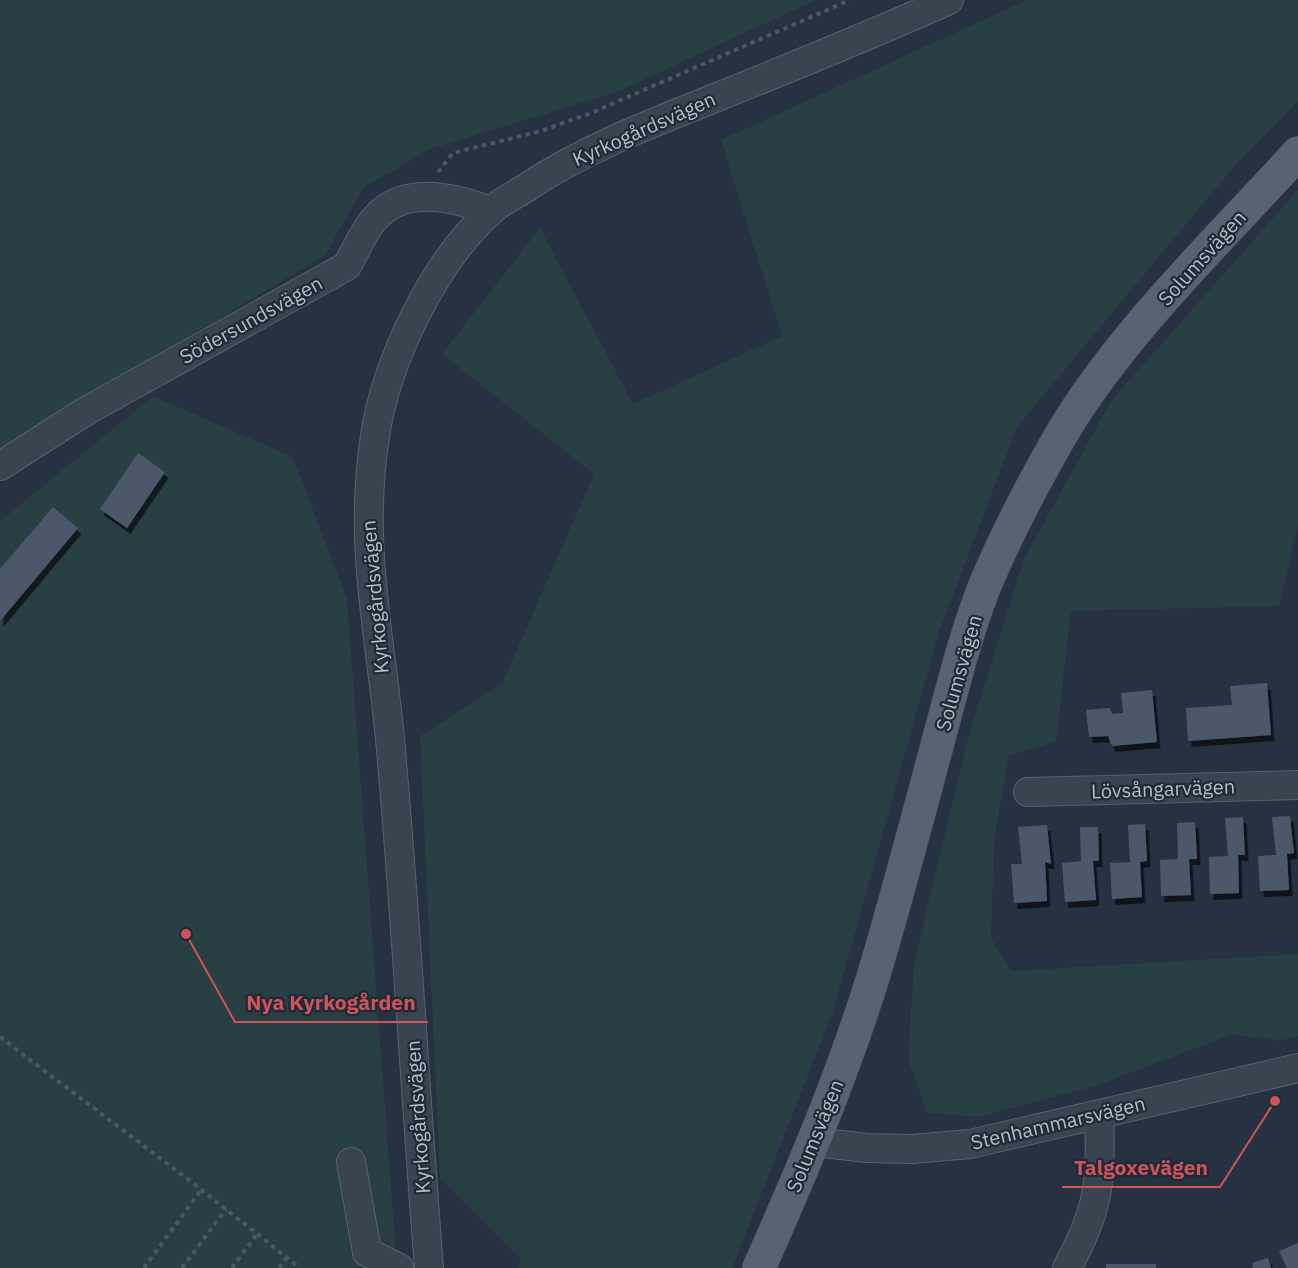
<svg xmlns="http://www.w3.org/2000/svg" width="1298" height="1268" font-family="'IBM Plex Sans',sans-serif">
  <style>
    .green { fill: #283f43 }
    .building { fill: #4c596b; filter: url(#shadow) }
    .lines { fill: none; stroke-linecap: round; stroke-linejoin: round }
    .minor-casing { stroke: #58626f; stroke-width: 30 }
    .major-casing { stroke: #444d5b; stroke-width: 34 }
    .path { stroke: #465c5f; stroke-width: 4; stroke-dasharray: 4.5 4.5; stroke-linecap: butt }
    .minor { stroke: #3a4451; stroke-width: 28 }
    .major { stroke: #586371; stroke-width: 33 }
    .labels { text-anchor: middle; stroke-width: 4.5; stroke-linejoin: round; paint-order: stroke }
    .street-label { font-size: 20px; fill: #b7bfcb; stroke: #1f2937 }
    .leader { fill: none; stroke: #cd5559; stroke-width: 2 }
    .callout-dot { fill: #cd5559; stroke: #1f2937; stroke-width: 2 }
    .callout-label { font-size: 21px; text-anchor: middle; font-weight: bold; fill: #cd5559; stroke: #1f2937; stroke-width: 4.5; stroke-linejoin: round; paint-order: stroke }
  </style>
  <defs>
    <filter id="shadow"><feDropShadow dx="3.5" dy="6" stdDeviation="0" flood-color="#0009"/></filter>
  </defs>
  <rect width="100%" height="100%" fill="#263242"/>
  <path class="green" d="M 0,0 L 816,0 L 617,92 L 430,149 L 363,188 L 325,255 L 0,451 Z
    M 1027,0 L 1298,0 L 1298,101 L 1232,169 L 1017,427 L 939,632 L 832,1015 L 732,1268 L 519,1268 L 521,1259 L 440,1178 L 420,736 L 502,684 L 594,474 L 442,354 L 540,228 L 633,404 L 782,336 L 721,140 Z
    M 1298,190 L 1298,524 L 1279,606 L 1071,611 L 1056,741 L 1009,756 L 994,839 L 991,938 L 1011,971 L 1298,954 L 1298,1036 L 1278,1041 L 1234,1034 L 1095,1086 L 978,1117 L 927,1113 L 908,1059 L 914,964 L 968,738 L 1024,559 L 1111,401 Z
    M 153,396 L 293,457 L 347,599 L 397,1268 L 0,1268 L 0,521 Z"/>
  <path class="building" d="M 138,453 L 165,472 L 127,528 L 100,509 Z
    M 53,507 L 78,528 L 0,621 L 0,569 Z
    M 1267,683 L 1271,735 L 1188,741 L 1186,708 L 1232,705 L 1230,686 Z
    M 1152,690 L 1157,742 L 1112,746 L 1108,736 L 1089,737 L 1086,710 L 1110,708 L 1112,714 L 1123,713 L 1121,693 Z
    M 1290,816 L 1294,853 L 1287,854 L 1289,890 L 1260,891 L 1258,856 L 1276,855 L 1272,817 Z
    M 1243,817 L 1245,855 L 1238,855 L 1239,893 L 1210,894 L 1209,857 L 1228,856 L 1225,818 Z
    M 1195,822 L 1197,859 L 1189,859 L 1191,895 L 1161,896 L 1160,860 L 1178,859 L 1177,823 Z
    M 1145,824 L 1147,861 L 1140,862 L 1142,897 L 1112,899 L 1110,863 L 1130,862 L 1128,825 Z
    M 1047,825 L 1051,864 L 1045,862 L 1047,901 L 1014,903 L 1011,864 L 1022,864 L 1018,827 Z
    M 1080,827 L 1098,827 L 1099,861 L 1093,861 L 1096,900 L 1065,902 L 1062,863 L 1081,861 Z
    M 1298,1243 L 1298,1268 L 1287,1268 L 1279,1251 Z
    M 1268,1258 L 1271,1268 L 1253,1268 L 1252,1263 Z
    M 1106,1264 L 1156,1264 L 1156,1268 L 1106,1268 Z"/>
  <g class="lines">
    <g class="minor-casing">
      <path id="minor" d="M 0,466 L 86,411 L 347,266 C 354,253 361,238 369,226 C 398,183 451,196 491,211
        M 1028,792 L 1298,785
        M 815,1142 L 867,1148 L 912,1149 L 970,1144 L 1298,1068
        M 351,1162 L 367,1252 L 399,1268
        M 429,1268 C 415,1092 406,915 390,739 C 380,632 358,546 375,436 C 386,362 434,261 491,211 C 500,202 513,196 524,189 C 581,151 642,127 705,102 C 787,69 869,36 949,0
        M 1067,1268 C 1099,1210 1102,1180 1099,1115"/>
    </g>
    <g class="major-casing">
      <path id="major" d="M 759,1268 C 802,1171 843,1075 874,974 C 897,897 917,820 938,742 C 952,690 965,636 985,585 C 1005,538 1028,493 1053,449 C 1110,344 1217,242 1298,153"/>
    </g>
    <path class="path" d="M 438,172 L 453,153 L 541,131 L 591,113 L 850,0
      M 0,1037 L 194,1184 L 300,1268
      M 144,1268 L 201,1190
      M 182,1268 L 226,1209
      M 232,1268 L 257,1234
      M 279,1268 L 287,1257"/>
    <use href="#minor" class="minor"/>
    <use href="#major" class="major"/>
  </g>
  <g class="labels">
    <g class="street-label">
      <text transform="translate(644 129) rotate(-24)" y="7">Kyrkogårdsvägen</text>
      <text transform="translate(1202 258) rotate(-48)" y="7">Solumsvägen</text>
      <text transform="translate(251 320) rotate(-29)" y="7">Södersundsvägen</text>
      <text transform="translate(375 597) rotate(-95)" y="7">Kyrkogårdsvägen</text>
      <text transform="translate(959 673) rotate(-74)" y="7">Solumsvägen</text>
      <text transform="translate(1163 789) rotate(-2)" y="7">Lövsångarvägen</text>
      <text transform="translate(418 1117) rotate(-94)" y="7">Kyrkogårdsvägen</text>
      <text transform="translate(1058 1123) rotate(-13)" y="7">Stenhammarsvägen</text>
      <text transform="translate(815 1136) rotate(-68)" y="7">Solumsvägen</text>
    </g>
  </g>
  <path class="leader" d="M186 934L235 1022H428M1275 1101L1220 1187H1062"/>
  <g class="callout-dot">
    <circle cx="186" cy="934" r="6"/>
    <circle cx="1275" cy="1101" r="6"/>
  </g>
  <g class="callout-label">
    <text x="331" y="1010">Nya Kyrkogården</text>
    <text x="1141" y="1175">Talgoxevägen</text>
  </g>
</svg>
